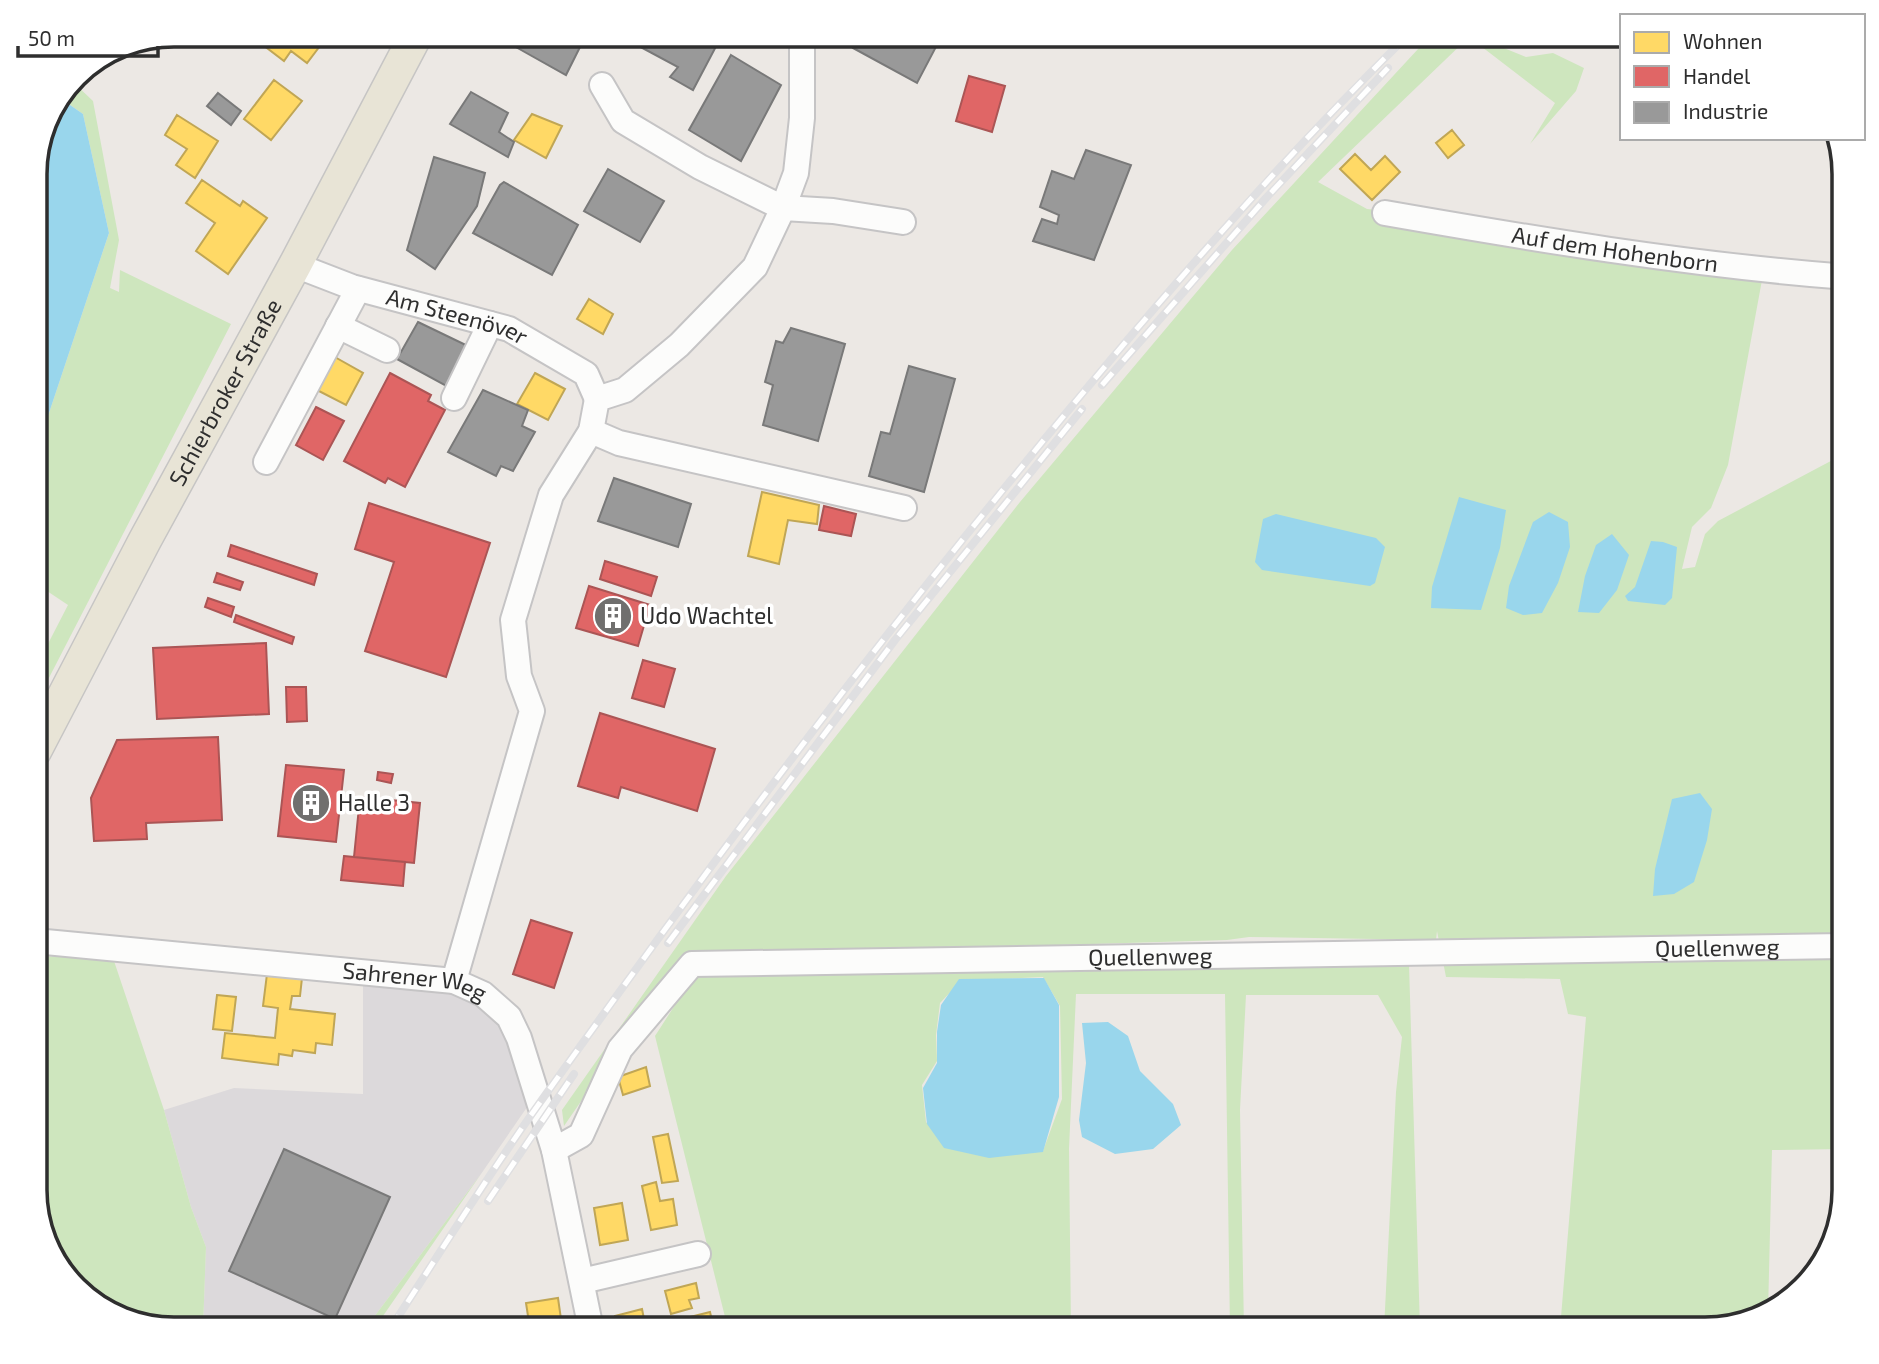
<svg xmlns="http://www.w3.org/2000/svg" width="1879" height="1364" font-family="'Exo 2',sans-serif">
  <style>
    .industrial { fill: #dcd9db }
    .green { fill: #cee6be; fill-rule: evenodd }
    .water { fill: #99d6ec }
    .homes { fill: #ffd966; stroke: #c0a655; stroke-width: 2 }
    .shops { fill: #e06666; stroke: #ab5555; stroke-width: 2 }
    .industry { fill: #999; stroke: #797979; stroke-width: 2 }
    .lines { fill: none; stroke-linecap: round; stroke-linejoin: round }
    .minor-casing { stroke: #c5c4c5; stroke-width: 28 }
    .major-casing { stroke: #c6c5c4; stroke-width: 35 }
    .minor { stroke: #fcfcfb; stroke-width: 24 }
    .major { stroke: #e8e4d6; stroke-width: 32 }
    .rail-casing { stroke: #dfdfe1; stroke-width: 8 }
    .rail { stroke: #fff; stroke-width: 5; stroke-dasharray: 16; stroke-linecap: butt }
    .labels { text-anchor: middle; stroke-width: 7; stroke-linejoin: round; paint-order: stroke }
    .street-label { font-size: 23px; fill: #2e2e2e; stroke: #fff }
    .poi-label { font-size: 23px; fill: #2e2e2e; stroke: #fff; text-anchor: start }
    .rim { fill: none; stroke: #2e2e2e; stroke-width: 3.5 }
  </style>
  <rect width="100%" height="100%" fill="#ece8e4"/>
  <path class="industrial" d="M 363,978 L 472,993 L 505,1023 L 532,1100 L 481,1174 L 365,1329 L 203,1329 L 206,1247 L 191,1207 L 164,1110 L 234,1088 L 363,1094 Z"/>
  <path class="green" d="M 1431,35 L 1490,35 L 1494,44 L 1526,57 L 1553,53 L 1584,68 L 1576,91 L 1530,144 L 1555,103 L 1469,37 L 1318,182 L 1367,209 L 1409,213 L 1762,280 L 1728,465 L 1711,508 L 1692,527 L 1682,569 L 1695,567 L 1705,534 L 1718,521 L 1844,454 L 1844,1149 L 1772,1150 L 1768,1313 L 1705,1329 L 1560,1329 L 1586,1017 L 1568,1014 L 1560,979 L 1446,977 L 1437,931 L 1436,940 L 1249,937 L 1227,940 L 960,948 L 1073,962 L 1237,943 L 1409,964 L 1420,1329 L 1384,1329 L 1396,1092 L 1402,1037 L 1378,995 L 1246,995 L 1240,1110 L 1244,1329 L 1230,1329 L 1225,994 L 1076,994 L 1069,1149 L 1071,1329 L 728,1329 L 655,1036 L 675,1005 L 650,1001 L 564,1126 L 562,1110 L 726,876 L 1020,502 L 1232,250 ZM 1043,977 L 1060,1006 L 1062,1099 L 1043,1151 L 947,1148 L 926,1122 L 922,1085 L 937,1061 L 936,1035 L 940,1003 L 961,981 Z
    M 73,82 L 93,101 L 119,240 L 110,288 L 119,292 L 120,270 L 231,324 L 35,705 L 35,669 L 68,605 L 35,583 L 35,455 L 109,233 L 83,114 L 60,98 Z
    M 35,956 L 113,958 L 164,1110 L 191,1207 L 206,1247 L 203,1329 L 174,1329 L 90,1300 L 53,1259 L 35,1199 Z
    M 481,1174 L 374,1329 L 365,1329 Z"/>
  <path class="water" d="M 60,98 L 83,114 L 109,233 L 35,455 L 35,165 L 50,112 Z
    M 1459,497 L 1506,510 L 1500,548 L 1481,610 L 1431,608 L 1432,587 Z
    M 1549,512 L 1568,522 L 1570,547 L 1558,583 L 1542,613 L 1523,615 L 1506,608 L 1509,586 L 1533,522 Z
    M 1276,514 L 1376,538 L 1385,547 L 1375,583 L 1370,586 L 1262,570 L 1255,562 L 1263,519 Z
    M 1612,534 L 1629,555 L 1617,590 L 1599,613 L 1578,612 L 1585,576 L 1596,545 Z
    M 1651,541 L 1663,542 L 1677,547 L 1672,598 L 1665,605 L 1628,601 L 1625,596 L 1635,587 Z
    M 1700,793 L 1712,809 L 1707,840 L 1694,882 L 1674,894 L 1653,896 L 1655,869 L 1672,799 Z
    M 1044,978 L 1059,1005 L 1059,1097 L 1043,1152 L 989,1158 L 944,1148 L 927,1124 L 923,1088 L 937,1063 L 937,1032 L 941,1005 L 959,979 Z
    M 1108,1022 L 1128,1036 L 1140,1071 L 1173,1104 L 1181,1125 L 1153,1149 L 1115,1154 L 1082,1137 L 1079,1120 L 1086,1063 L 1082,1023 Z"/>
  <path class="homes" d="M 270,35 L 314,35 L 323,42 L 307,63 L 291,51 L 284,61 L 263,45 Z
    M 274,80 L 302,101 L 271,140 L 244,119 Z
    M 532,114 L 562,126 L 546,158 L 514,140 Z
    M 177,115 L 218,141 L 195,178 L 176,165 L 187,149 L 165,135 Z
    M 1452,130 L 1464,145 L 1448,158 L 1436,143 Z
    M 1355,154 L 1371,170 L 1385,156 L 1400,172 L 1372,200 L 1340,169 Z
    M 202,180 L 240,206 L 243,201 L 267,218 L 228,274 L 196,251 L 215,223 L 186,203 Z
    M 589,299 L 613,314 L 603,334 L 577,319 Z
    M 333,356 L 363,373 L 346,405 L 315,389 Z
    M 535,373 L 565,389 L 548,420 L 517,404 Z
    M 762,492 L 819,505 L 817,524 L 788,520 L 779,564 L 748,556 Z
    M 267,974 L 302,978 L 300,996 L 292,996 L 290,1009 L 335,1014 L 332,1045 L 316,1043 L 315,1053 L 293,1050 L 292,1056 L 279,1054 L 278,1065 L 222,1058 L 225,1033 L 275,1038 L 278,1008 L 263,1006 Z
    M 217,995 L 236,997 L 232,1031 L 213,1029 Z
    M 646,1067 L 650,1086 L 623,1095 L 618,1077 Z
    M 668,1134 L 678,1181 L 662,1183 L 653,1137 Z
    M 656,1182 L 660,1201 L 673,1199 L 677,1225 L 651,1230 L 642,1186 Z
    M 622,1203 L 628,1240 L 600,1245 L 594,1208 Z
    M 696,1283 L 699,1298 L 689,1300 L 692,1308 L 671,1314 L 665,1291 Z
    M 558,1298 L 562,1326 L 530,1329 L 526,1303 Z
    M 642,1309 L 646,1329 L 618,1329 L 615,1316 Z
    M 710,1312 L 714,1329 L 683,1329 L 682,1319 Z"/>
  <path class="shops" d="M 969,76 L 1005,86 L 992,132 L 956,121 Z
    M 390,373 L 431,395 L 428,401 L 445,410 L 405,487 L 388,478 L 385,483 L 344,461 Z
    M 316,407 L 344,421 L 323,460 L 296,445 Z
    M 369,503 L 490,543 L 446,677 L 365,651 L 394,562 L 355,549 Z
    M 824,506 L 856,514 L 851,536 L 819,530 Z
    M 231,545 L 317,574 L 314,585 L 228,556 Z
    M 605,561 L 657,577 L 651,596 L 600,579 Z
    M 217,573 L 243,582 L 240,590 L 214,582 Z
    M 589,586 L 650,605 L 638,646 L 576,628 Z
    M 208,598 L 234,607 L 231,617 L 205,607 Z
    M 236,615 L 294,637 L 292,644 L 234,622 Z
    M 266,643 L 269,714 L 157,719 L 153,648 Z
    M 643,660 L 675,669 L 664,707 L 632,698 Z
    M 286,687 L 306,687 L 307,721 L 287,722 Z
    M 600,713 L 715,749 L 697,811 L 621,787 L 618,798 L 578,786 Z
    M 218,737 L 222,820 L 146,823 L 147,839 L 94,841 L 91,798 L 117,740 Z
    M 286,765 L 344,770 L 336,842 L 278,836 Z
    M 378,772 L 393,774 L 391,783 L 377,780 Z
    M 360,797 L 420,803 L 414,863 L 354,857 Z
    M 344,856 L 405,862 L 403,886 L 341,880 Z
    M 531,920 L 572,933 L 554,988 L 513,974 Z"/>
  <path class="industry" d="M 521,35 L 574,35 L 583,41 L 566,75 L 514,46 Z
    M 640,35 L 717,35 L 721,37 L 693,90 L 670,77 L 678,67 L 635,44 Z
    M 860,35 L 923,35 L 938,43 L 917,83 L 853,48 Z
    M 731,55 L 781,85 L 741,161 L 689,130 Z
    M 471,92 L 508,113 L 499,132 L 514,142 L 508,157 L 450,124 Z
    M 218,93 L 241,111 L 231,125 L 207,106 Z
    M 1086,150 L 1131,165 L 1094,260 L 1033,241 L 1042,219 L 1057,224 L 1059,215 L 1040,207 L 1052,171 L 1074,179 Z
    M 434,157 L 485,173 L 477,206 L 435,269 L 407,250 Z
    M 608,169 L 664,201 L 640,242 L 584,211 Z
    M 504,182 L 578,225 L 552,275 L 473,233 L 500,185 Z
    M 418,322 L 472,348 L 450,388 L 397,359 Z
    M 791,328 L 845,344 L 818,441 L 763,425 L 773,385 L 765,382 L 776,341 L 783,343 Z
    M 909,366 L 955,379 L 924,492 L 869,476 L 881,432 L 890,434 Z
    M 483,390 L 528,410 L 522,426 L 535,432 L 513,471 L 501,466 L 496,476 L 448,452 Z
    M 614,478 L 691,504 L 678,547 L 598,521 Z
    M 284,1149 L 390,1197 L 335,1319 L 229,1271 Z"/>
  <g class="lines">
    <g class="minor-casing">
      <g id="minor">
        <path d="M 602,85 L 623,121 L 700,167 L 783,208 L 833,211 L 903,222"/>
        <path id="s1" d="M 1385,213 C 1534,239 1684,264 1835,276 L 1844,274"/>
        <path id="s2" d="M 295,265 L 352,287 L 509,329 L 586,374 L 597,399"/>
        <path d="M 338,326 L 387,350"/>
        <path d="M 454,398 L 490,324"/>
        <path d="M 591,431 L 619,443 L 904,508"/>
        <path d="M 266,462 L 358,289"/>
        <path id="s3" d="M 35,941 L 454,981 L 483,994 L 509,1017 L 519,1038 L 554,1150 L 591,1329"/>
        <path d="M 454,981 L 532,711 L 519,676 L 513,620 L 551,495 L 591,431 L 597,399 L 625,390 L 679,345 L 755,267 L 783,208 L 796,173 L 802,118 L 802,35"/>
        <path id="s4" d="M 554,1150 L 581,1135 L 620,1049 L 692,964 L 1844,946"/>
        <path d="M 582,1281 L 698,1254"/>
      </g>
    </g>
    <g class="major-casing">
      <g id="major">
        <path id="s5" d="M 35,751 L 145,540 L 295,265 L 416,35"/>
      </g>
    </g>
    <use href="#minor" class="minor"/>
    <use href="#major" class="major"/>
    <g class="rail-casing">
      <path id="rail" d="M 1102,385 L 1266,198 L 1388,68
        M 668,943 L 895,640 L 1082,409
        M 488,1201 L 574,1074
        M 390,1329 C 440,1253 488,1175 541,1101 C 694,887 849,677 1016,474 C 1140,322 1268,173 1408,35"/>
    </g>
    <use href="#rail" class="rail"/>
  </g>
  <defs>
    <g id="building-disc" transform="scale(2.0125)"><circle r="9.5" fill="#706f6e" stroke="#fff"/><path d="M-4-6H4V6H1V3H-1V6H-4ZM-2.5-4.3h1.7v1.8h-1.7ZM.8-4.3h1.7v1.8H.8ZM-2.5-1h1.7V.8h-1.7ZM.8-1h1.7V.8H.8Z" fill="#fff"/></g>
  </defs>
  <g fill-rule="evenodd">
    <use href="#building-disc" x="613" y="616"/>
    <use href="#building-disc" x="311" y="803"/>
  </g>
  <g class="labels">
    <g class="street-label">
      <text dy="8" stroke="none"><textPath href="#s1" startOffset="233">Auf dem Hohenborn</textPath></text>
      <text dy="8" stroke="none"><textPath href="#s2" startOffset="170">Am Steenöver</textPath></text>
      <text dy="8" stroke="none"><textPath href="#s5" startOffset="406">Schierbroker Straße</textPath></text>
      <text dy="8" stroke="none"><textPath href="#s4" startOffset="1262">Quellenweg</textPath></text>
      <text dy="8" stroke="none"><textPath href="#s4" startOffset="695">Quellenweg</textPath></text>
      <text dy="8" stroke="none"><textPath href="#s3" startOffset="382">Sahrener Weg</textPath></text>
    </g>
    <g class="poi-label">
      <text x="640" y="624">Udo Wachtel</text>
      <text x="338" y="811">Halle 3</text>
    </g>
  </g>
  <path d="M0 0H1879V1364H0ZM174 47H1705A127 127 0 0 1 1832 174V1190A127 127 0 0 1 1705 1317H174A127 127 0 0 1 47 1190V174A127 127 0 0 1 174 47Z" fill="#fff" fill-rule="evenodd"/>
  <path class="rim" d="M174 47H1705A127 127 0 0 1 1832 174V1190A127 127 0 0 1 1705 1317H174A127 127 0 0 1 47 1190V174A127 127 0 0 1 174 47Z"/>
  <rect x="1620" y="14" width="245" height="126" fill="#ffffff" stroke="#ababab" stroke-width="2"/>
  <rect x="1634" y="32" width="35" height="21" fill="#ffd966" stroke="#ababab" stroke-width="2"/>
  <text x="1683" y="49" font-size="21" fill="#2e2e2e">Wohnen</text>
  <rect x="1634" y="66" width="35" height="21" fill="#e06666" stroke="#ababab" stroke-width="2"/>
  <text x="1683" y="84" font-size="21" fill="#2e2e2e">Handel</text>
  <rect x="1634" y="102" width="35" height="21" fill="#999999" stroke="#ababab" stroke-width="2"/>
  <text x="1683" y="119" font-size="21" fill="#2e2e2e">Industrie</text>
  <path d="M18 46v10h140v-10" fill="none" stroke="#2e2e2e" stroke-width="3.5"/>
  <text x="28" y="46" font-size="21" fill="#2e2e2e" stroke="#ffffff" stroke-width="5" paint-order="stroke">50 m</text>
</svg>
